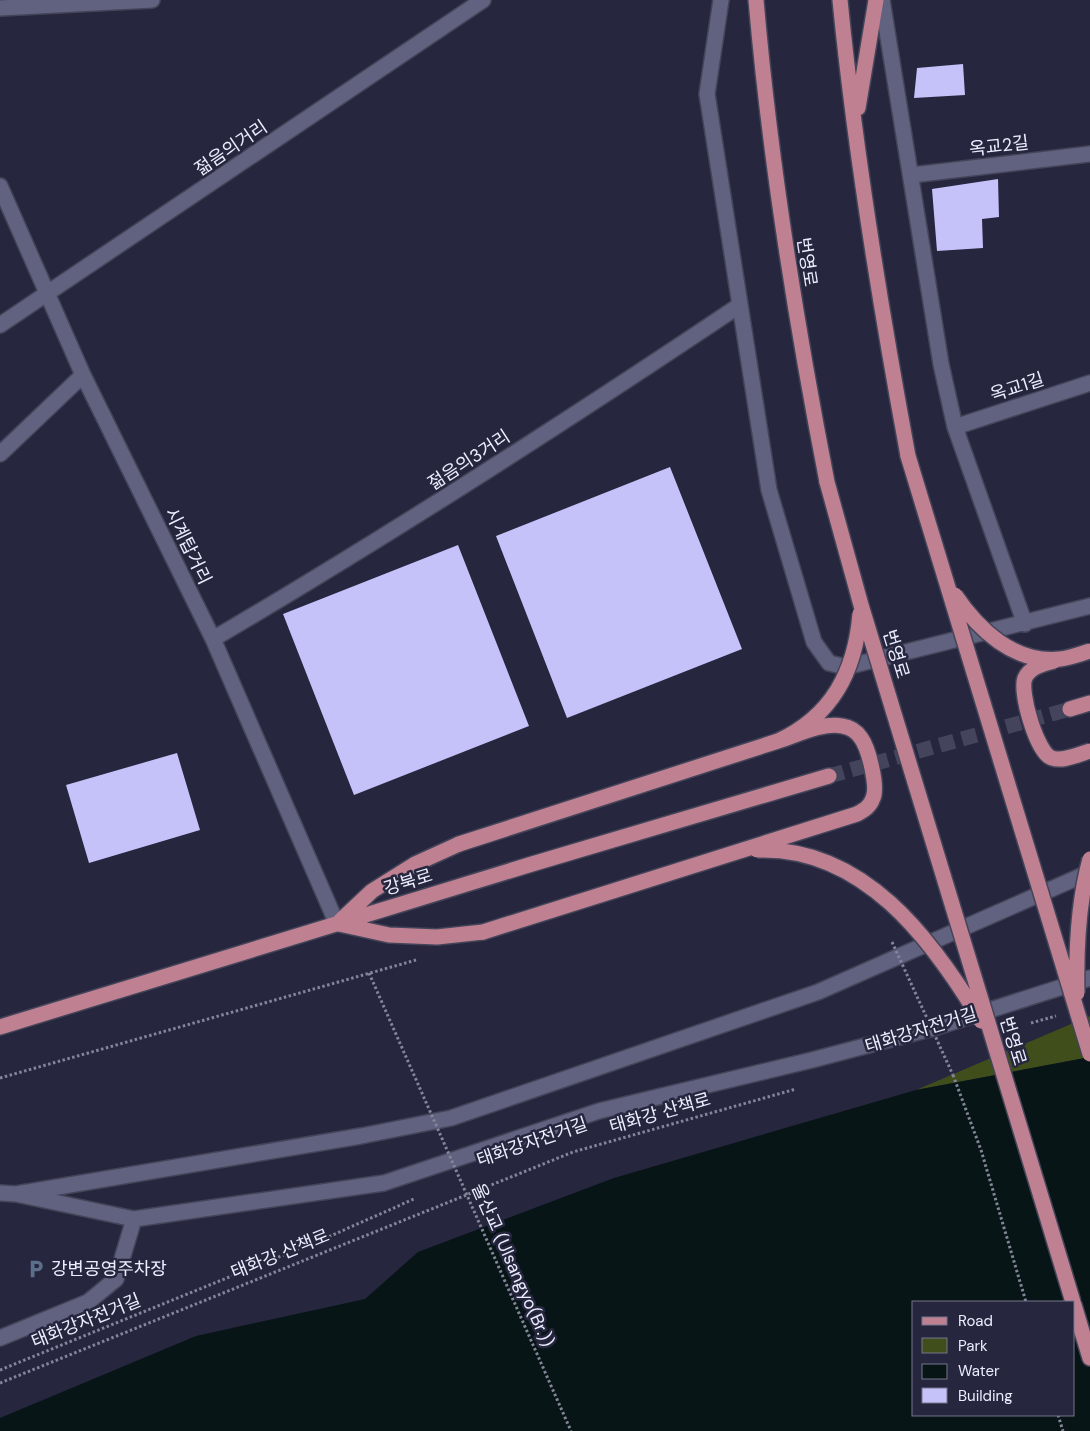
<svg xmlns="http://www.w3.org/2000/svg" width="1090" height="1431" font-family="'DM Sans','Noto Sans KR',sans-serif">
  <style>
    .green { fill: #404e1b }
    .water { fill: #081516; fill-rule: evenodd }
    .building { fill: #c5c2f9 }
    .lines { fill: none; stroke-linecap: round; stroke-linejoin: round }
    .major-tunnel { stroke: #44445c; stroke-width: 15; stroke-dasharray: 15 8; stroke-linecap: butt }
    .minor-casing { stroke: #444459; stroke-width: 18 }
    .major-casing { stroke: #444459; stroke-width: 18 }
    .path { stroke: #84859a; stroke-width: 3; stroke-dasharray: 2.5 2.5; stroke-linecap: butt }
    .minor { stroke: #616280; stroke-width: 15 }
    .major { stroke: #bf8192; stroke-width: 15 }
    .major-bridge-casing { stroke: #444459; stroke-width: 18; stroke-linecap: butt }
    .path-bridge { stroke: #84859a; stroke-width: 3; stroke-dasharray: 2.5 2.5; stroke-linecap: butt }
    .major-bridge { stroke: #bf8192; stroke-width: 15 }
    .labels { text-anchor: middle; stroke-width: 5; stroke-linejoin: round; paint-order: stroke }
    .street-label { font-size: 18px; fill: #ecedfe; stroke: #26263f }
    .poi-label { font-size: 18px; fill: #ecedfe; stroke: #26263f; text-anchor: start }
  </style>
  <rect width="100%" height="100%" fill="#26263f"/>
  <path class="green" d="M 1090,1016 L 1090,1057 L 916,1090 Z"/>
  <path class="water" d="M 1090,1057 L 1090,1431 L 0,1431 L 0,1418 L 196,1336 L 365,1299 L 418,1252 L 614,1178 L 916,1090 ZM 914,1302 L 1074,1302 L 1074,1415 L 914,1415 Z"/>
  <path class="building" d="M 963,64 L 965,95 L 914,98 L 917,68 Z
    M 998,179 L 999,217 L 982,219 L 983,248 L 937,251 L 932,189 Z
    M 670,467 L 742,649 L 567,718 L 496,536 Z
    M 458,545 L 529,726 L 354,795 L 283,614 Z
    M 177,753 L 200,830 L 89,863 L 66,785 Z"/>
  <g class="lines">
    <path class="major-tunnel" d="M 829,776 L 1070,709"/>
    <g class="minor-casing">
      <path id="minor" d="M 721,0 L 707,94 L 769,490 L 814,642 L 829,663 L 846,667 L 1090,606
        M 882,0 L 941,364 L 955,427 L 1025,624
        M 0,8 L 152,0
        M 912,175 L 1090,154
        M 0,186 L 83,375 L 213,639 L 337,924
        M 0,325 L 483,0
        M 955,427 L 1090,383
        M 0,454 L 83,375
        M 213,639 C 392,534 567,421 740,305
        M 0,1193 L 16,1194 L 134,1219 L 384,1183 L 599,1111 L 812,1060 L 937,1027 L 1090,978
        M 16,1194 L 361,1136 L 451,1118 L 818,992 L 1090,872
        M 0,1338 L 88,1302 L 116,1279 L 134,1219"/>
    </g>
    <g class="major-casing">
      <path id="major" d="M 756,0 C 770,162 796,323 827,482
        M 840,0 C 855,153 880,305 908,456
        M 858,108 L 876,0
        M 1070,709 L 1090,703
        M 340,921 L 372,891 L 415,864 L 459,844
        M 339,924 L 389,935 L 437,937 L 483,932
        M 0,1027 L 532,864 L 829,776
        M 1074,1305 L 1090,1358"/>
    </g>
    <path class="path" d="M 1031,1023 L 1056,1016
      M 953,1075 L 981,1150 L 1026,1302
      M 0,1078 L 416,960
      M 0,1370 L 328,1237 L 414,1199
      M 0,1383 L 573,1152 L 796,1089
      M 1058,1415 L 1063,1431"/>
    <use href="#minor" class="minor"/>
    <use href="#major" class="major"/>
    <g class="major-bridge-casing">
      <path id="major-bridge" d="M 908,456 L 1090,1054
        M 827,482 L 861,605 L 1073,1302
        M 955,595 C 978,629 1014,664 1060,659 C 1070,658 1080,654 1090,651
        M 1054,661 C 1043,664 1030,667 1025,678 C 1019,691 1037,754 1052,758 C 1063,762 1079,754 1090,751
        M 459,844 L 778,741 C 832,716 855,672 860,614
        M 757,850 C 863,846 932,939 981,1021
        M 483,932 L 857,814 C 864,810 870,807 873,798 C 878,787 869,749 861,738 C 857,732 850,727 842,726 C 823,722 797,735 778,741
        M 1077,993 C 1076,948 1078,902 1090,859"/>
    </g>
    <path class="path-bridge" d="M 892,942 L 953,1075
      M 369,973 L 571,1431"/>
    <use href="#major-bridge" class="major-bridge"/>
  </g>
  <defs>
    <g id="parking-bare" transform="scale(1.5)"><path d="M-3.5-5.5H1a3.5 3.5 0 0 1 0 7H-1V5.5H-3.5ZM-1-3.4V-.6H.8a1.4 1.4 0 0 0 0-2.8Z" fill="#5c6f8a" stroke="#26263f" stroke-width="2.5" paint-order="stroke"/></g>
  </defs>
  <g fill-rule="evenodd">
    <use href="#parking-bare" x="36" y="1269"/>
  </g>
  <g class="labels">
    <g class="street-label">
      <text transform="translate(999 146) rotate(-7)" y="6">옥교2길</text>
      <text transform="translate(231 148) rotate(-34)" y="6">젊음의거리</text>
      <text transform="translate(807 262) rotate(81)" y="6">번영로</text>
      <text transform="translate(1017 387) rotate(-18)" y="6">옥교1길</text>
      <text transform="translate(469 460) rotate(-33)" y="6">젊음의3거리</text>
      <text transform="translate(188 546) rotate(64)" y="6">시계탑거리</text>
      <text transform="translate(896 654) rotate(73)" y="6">번영로</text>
      <text transform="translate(408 882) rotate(-17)" y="6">강북로</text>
      <text transform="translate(921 1030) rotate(-17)" y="6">태화강자전거길</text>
      <text transform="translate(1013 1041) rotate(73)" y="6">번영로</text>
      <text transform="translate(660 1113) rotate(-16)" y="6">태화강 산책로</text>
      <text transform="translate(532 1142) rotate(-19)" y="6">태화강자전거길</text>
      <text transform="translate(280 1254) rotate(-22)" y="6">태화강 산책로</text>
      <text transform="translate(513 1265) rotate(66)" y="6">울산교 (Ulsangyo(Br.))</text>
      <text transform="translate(86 1321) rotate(-22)" y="6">태화강자전거길</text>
    </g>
    <g class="poi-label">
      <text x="51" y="1275">강변공영주차장</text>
    </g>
  </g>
  <rect x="912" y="1301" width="162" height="115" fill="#26263f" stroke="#75768b"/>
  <rect x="922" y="1317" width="25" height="8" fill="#bf8192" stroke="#75768b"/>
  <text x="958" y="1326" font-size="15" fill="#ecedfe">Road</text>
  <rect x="922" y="1338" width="25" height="15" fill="#404e1b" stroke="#75768b"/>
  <text x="958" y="1351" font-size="15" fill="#ecedfe">Park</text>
  <rect x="922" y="1364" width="25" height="15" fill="#081516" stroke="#75768b"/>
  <text x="958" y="1376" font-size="15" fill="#ecedfe">Water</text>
  <rect x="922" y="1388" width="25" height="15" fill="#c5c2f9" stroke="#75768b"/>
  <text x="958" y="1401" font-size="15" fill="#ecedfe">Building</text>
</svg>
